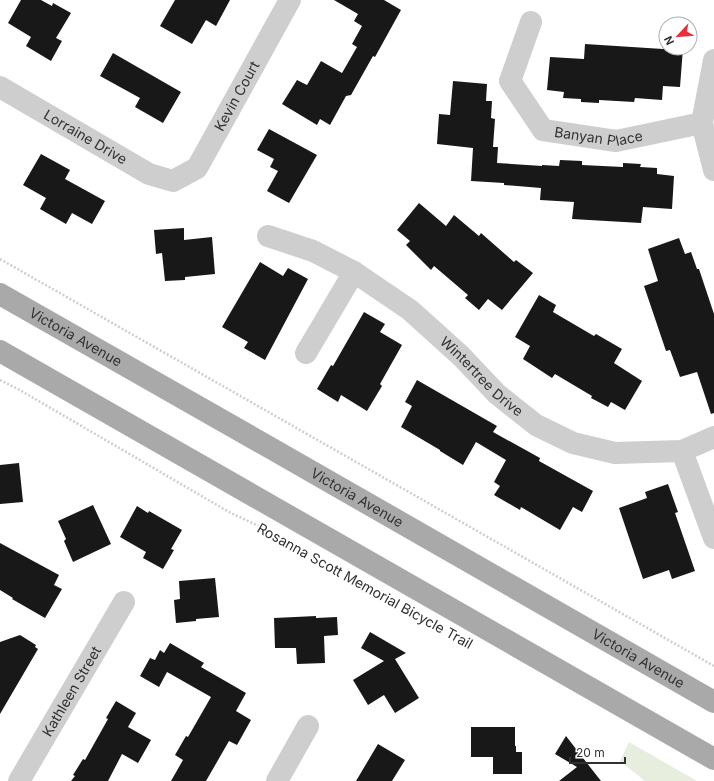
<svg xmlns="http://www.w3.org/2000/svg" width="714" height="781" font-family="Inter,sans-serif">
  <style>
    .green { fill: #e7eede }
    .building { fill: #181818 }
    .lines { fill: none; stroke-linecap: round; stroke-linejoin: round }
    .path { stroke: #cecece; stroke-width: 2.5; stroke-dasharray: 2 2; stroke-linecap: butt }
    .minor { stroke: #cecece; stroke-width: 22 }
    .major { stroke: #a9a9a9; stroke-width: 22 }
    .labels { text-anchor: middle; stroke-width: 4; stroke-linejoin: round; paint-order: stroke }
    .street-label { font-size: 14px; fill: #313131; stroke: #fff }
  </style>
  <rect width="100%" height="100%" fill="#fff"/>
  <path class="green" d="M 629,742 L 697,781 L 645,781 L 620,761 Z"/>
  <path class="building" d="M 21,0 L 41,0 L 52,6 L 53,3 L 71,13 L 56,38 L 62,41 L 51,61 L 26,46 L 31,37 L 8,23 Z
    M 175,0 L 230,0 L 216,26 L 206,20 L 192,44 L 160,26 Z
    M 334,0 L 384,0 L 401,10 L 375,57 L 373,56 L 351,95 L 346,96 L 330,125 L 320,119 L 317,125 L 282,104 L 297,80 L 307,85 L 321,61 L 342,73 L 357,47 L 352,44 L 362,26 L 354,21 L 358,14 Z
    M 585,44 L 663,49 L 683,48 L 680,87 L 663,86 L 662,100 L 635,98 L 634,102 L 599,100 L 599,103 L 581,102 L 581,99 L 563,98 L 564,92 L 547,90 L 550,57 L 584,59 Z
    M 113,53 L 181,92 L 163,123 L 135,107 L 140,98 L 100,76 Z
    M 453,81 L 487,84 L 486,101 L 492,101 L 491,118 L 495,119 L 493,147 L 498,147 L 497,163 L 542,166 L 542,165 L 559,166 L 560,160 L 582,161 L 582,165 L 623,167 L 623,163 L 641,164 L 640,167 L 657,168 L 657,174 L 674,176 L 672,209 L 643,207 L 641,223 L 572,219 L 574,202 L 540,200 L 541,188 L 504,185 L 504,183 L 471,181 L 473,148 L 437,144 L 439,114 L 450,115 Z
    M 269,129 L 317,155 L 289,203 L 267,191 L 278,171 L 270,167 L 274,159 L 257,150 Z
    M 41,154 L 70,170 L 65,179 L 105,201 L 92,224 L 72,213 L 66,224 L 40,209 L 46,198 L 23,185 Z
    M 419,203 L 446,226 L 454,215 L 479,236 L 481,233 L 514,262 L 516,260 L 533,273 L 502,310 L 488,299 L 479,310 L 465,298 L 468,295 L 434,266 L 431,270 L 406,245 L 410,241 L 397,230 Z
    M 184,228 L 184,240 L 212,237 L 215,274 L 185,277 L 185,280 L 165,281 L 162,253 L 156,254 L 154,230 Z
    M 679,238 L 685,254 L 691,252 L 697,269 L 699,269 L 714,314 L 714,413 L 711,414 L 697,372 L 680,377 L 670,350 L 666,351 L 644,286 L 658,281 L 648,249 Z
    M 260,262 L 283,276 L 288,268 L 308,279 L 265,360 L 244,348 L 248,342 L 222,327 Z
    M 539,295 L 556,305 L 553,312 L 594,336 L 596,334 L 622,349 L 614,363 L 642,381 L 625,410 L 611,402 L 608,407 L 591,398 L 592,396 L 555,374 L 552,378 L 523,359 L 530,346 L 515,337 Z
    M 364,312 L 385,324 L 380,332 L 402,345 L 380,384 L 382,386 L 367,411 L 341,395 L 338,402 L 317,389 L 331,365 L 333,366 Z
    M 417,380 L 497,426 L 493,432 L 540,458 L 539,461 L 593,491 L 582,512 L 573,507 L 560,530 L 521,507 L 520,510 L 494,495 L 500,486 L 494,482 L 506,460 L 476,442 L 463,465 L 440,451 L 440,450 L 401,427 L 412,406 L 405,402 Z
    M 19,463 L 23,502 L 0,504 L 0,465 Z
    M 668,484 L 678,512 L 675,513 L 695,571 L 672,579 L 669,570 L 643,579 L 619,508 L 647,498 L 645,492 Z
    M 93,505 L 111,544 L 73,562 L 64,541 L 66,539 L 58,521 Z
    M 137,506 L 148,513 L 149,511 L 182,530 L 171,549 L 174,550 L 163,569 L 143,558 L 146,552 L 120,537 Z
    M 0,543 L 59,575 L 54,585 L 62,589 L 45,618 L 12,599 L 13,598 L 0,590 Z
    M 215,578 L 219,617 L 196,619 L 196,621 L 176,623 L 174,600 L 180,599 L 179,581 Z
    M 316,616 L 316,618 L 337,617 L 338,635 L 324,636 L 325,663 L 297,664 L 296,648 L 275,648 L 274,618 Z
    M 370,632 L 406,653 L 395,659 L 419,698 L 395,713 L 384,695 L 368,705 L 353,680 L 384,661 L 361,648 Z
    M 20,635 L 36,645 L 35,647 L 38,649 L 0,714 L 0,642 Z
    M 170,643 L 204,663 L 201,667 L 246,693 L 236,711 L 251,720 L 237,745 L 229,741 L 206,781 L 171,781 L 183,760 L 175,755 L 186,736 L 188,737 L 211,697 L 167,672 L 159,687 L 140,676 L 150,658 L 155,660 L 160,650 L 164,653 Z
    M 116,701 L 136,713 L 128,727 L 151,740 L 138,763 L 122,754 L 108,781 L 71,781 L 75,776 L 73,775 L 83,759 L 85,760 L 108,719 L 106,718 Z
    M 471,727 L 515,727 L 515,746 L 516,746 L 516,752 L 522,752 L 522,774 L 493,774 L 493,757 L 471,757 Z
    M 566,736 L 590,767 L 601,781 L 559,781 L 577,767 L 555,754 Z
    M 378,744 L 405,760 L 392,781 L 356,781 Z"/>
  <g class="lines">
    <path class="path" d="M 0,259 L 714,666
      M 0,380 L 18,389 L 229,512 L 280,536"/>
    <g class="minor">
      <path id="s1" d="M 531,22 L 510,81 L 543,130 L 616,141 L 702,123"/>
      <path d="M 714,60 L 702,123 L 714,170"/>
      <path id="s2" d="M 0,87 L 149,174 L 173,181 L 197,168 L 290,0"/>
      <path id="s3" d="M 268,236 L 313,251 L 354,272 L 410,310 L 461,356 L 497,394 L 536,425 L 573,443 L 615,453 L 682,451 L 714,437"/>
      <path d="M 306,353 L 354,272"/>
      <path d="M 682,451 L 714,538"/>
      <path id="s4" d="M 19,781 L 124,602"/>
      <path d="M 277,781 L 308,726"/>
    </g>
    <g class="major">
      <path id="s5" d="M 0,294 L 274,450 L 714,702"/>
      <path d="M 0,351 L 714,759"/>
    </g>
  </g>
  <g class="labels">
    <g class="street-label">
      <text dy="5" stroke="none"><textPath href="#s2" startOffset="307">Kevin Court</textPath></text>
      <text dy="5" stroke="none"><textPath href="#s1" startOffset="178">Banyan Place</textPath></text>
      <text dy="5" stroke="none"><textPath href="#s2" startOffset="99">Lorraine Drive</textPath></text>
      <text dy="5" stroke="none"><textPath href="#s5" startOffset="87">Victoria Avenue</textPath></text>
      <text dy="5" stroke="none"><textPath href="#s3" startOffset="259">Wintertree Drive</textPath></text>
      <text dy="5" stroke="none"><textPath href="#s5" startOffset="411">Victoria Avenue</textPath></text>
      <text transform="translate(365 586) rotate(29)" y="5">Rosanna Scott Memorial Bicycle Trail</text>
      <text dy="5" stroke="none"><textPath href="#s5" startOffset="735">Victoria Avenue</textPath></text>
      <text dy="5" stroke="none"><textPath href="#s4" startOffset="104">Kathleen Street</textPath></text>
    </g>
  </g>
  <g transform="translate(678 36) rotate(244)"><circle r="19" fill="#ffffff" stroke="#adadad"/>
  <path d="M0-3L7 15L0 10L-7 15Z" fill="#ec2e3b"/>
  <text y="-6" font-size="11" font-weight="bold" text-anchor="middle" fill="#313131">N</text>
  </g>
  <path d="M570 757v6h55v-6" fill="none" stroke="#313131" stroke-width="2"/>
  <text x="576" y="757" font-size="12" fill="#313131" stroke="#ffffff" stroke-width="3" paint-order="stroke">20 m</text>
</svg>
